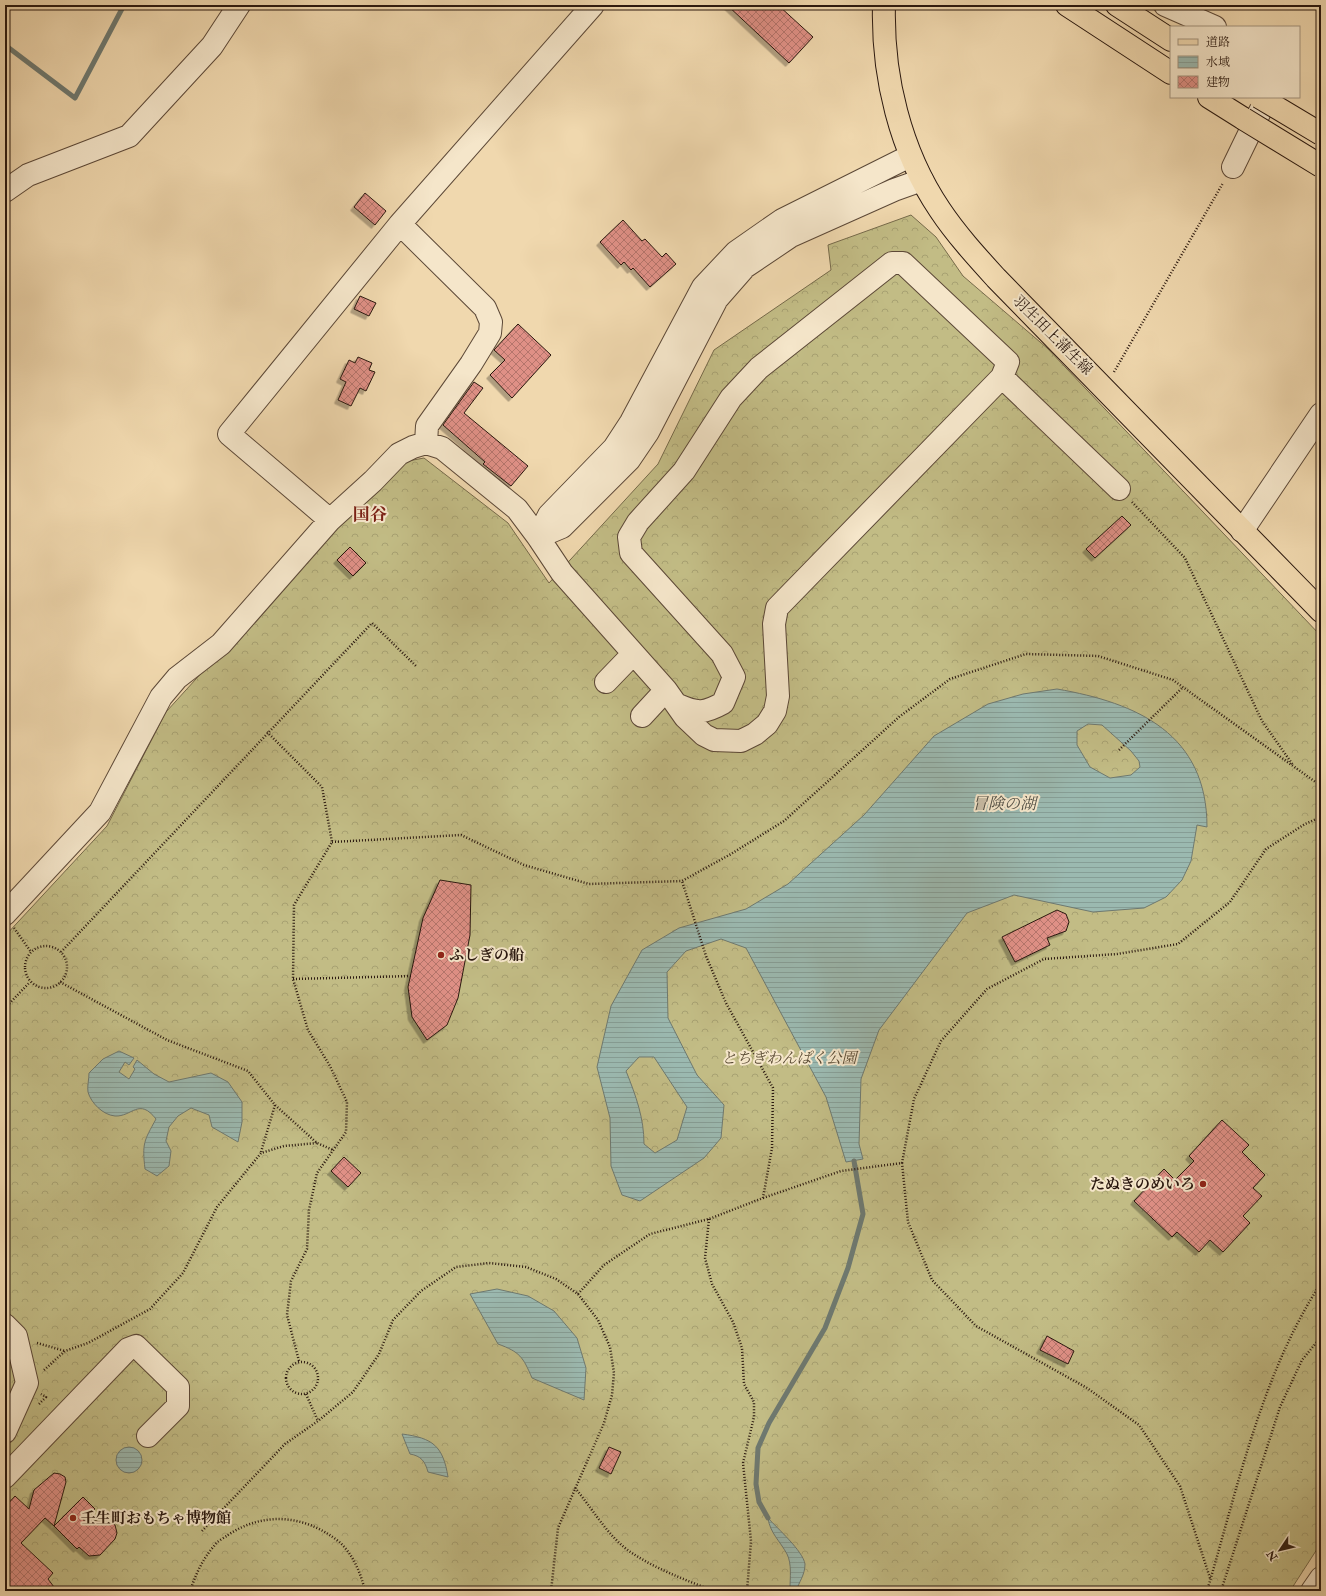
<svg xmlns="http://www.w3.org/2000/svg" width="1326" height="1596" font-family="'IM FELL Double Pica','Noto Serif JP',serif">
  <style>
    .forest { fill: url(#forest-crowns); stroke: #766a4a }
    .water { fill: url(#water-rules); stroke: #6e7970; fill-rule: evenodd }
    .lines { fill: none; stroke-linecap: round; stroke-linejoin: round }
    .stream { stroke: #6e7970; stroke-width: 5 }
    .building { fill: url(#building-cross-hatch); stroke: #2a180f; filter: url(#shadow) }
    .minor-casing { stroke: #5c4837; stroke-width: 24 }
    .major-casing { stroke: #2a180f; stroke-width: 24 }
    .highway-casing { stroke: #2a180f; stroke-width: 24 }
    .path { stroke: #2a180f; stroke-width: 2.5; stroke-dasharray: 1 2; stroke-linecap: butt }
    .minor { stroke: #f5e6ca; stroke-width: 22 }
    .major { stroke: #f0d8ae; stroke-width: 22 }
    .highway { stroke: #f0d8ae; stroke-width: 22 }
    .highway-bridge-casing { stroke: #2a180f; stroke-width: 24; stroke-linecap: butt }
    .highway-bridge { stroke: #f0d8ae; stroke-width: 22 }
    .poi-dot { fill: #8f2418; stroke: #f5e6ca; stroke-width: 1.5 }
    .labels { text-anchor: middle; stroke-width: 4; stroke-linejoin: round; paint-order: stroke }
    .street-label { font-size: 15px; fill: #2a180f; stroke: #f5e6ca }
    .poi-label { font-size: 15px; font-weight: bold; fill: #2a180f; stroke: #f5e6ca; text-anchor: start }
    .park-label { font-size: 15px; font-style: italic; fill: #584932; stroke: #f5e6ca }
    .water-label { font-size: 16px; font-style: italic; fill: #525047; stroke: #f5e6ca }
    .quarter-label { font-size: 17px; font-weight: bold; fill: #7a1f14; stroke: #f5e6ca }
  </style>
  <defs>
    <pattern id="forest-crowns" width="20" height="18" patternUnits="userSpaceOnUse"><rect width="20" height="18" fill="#c2bc85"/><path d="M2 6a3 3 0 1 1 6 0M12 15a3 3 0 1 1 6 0" fill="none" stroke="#a7a172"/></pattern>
    <pattern id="water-rules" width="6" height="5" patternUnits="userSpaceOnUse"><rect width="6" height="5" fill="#9bb9b0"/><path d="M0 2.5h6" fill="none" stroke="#869e96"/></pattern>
    <pattern id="building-cross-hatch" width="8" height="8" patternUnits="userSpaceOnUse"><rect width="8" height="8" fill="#df9086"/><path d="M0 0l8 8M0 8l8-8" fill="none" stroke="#b5756c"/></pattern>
    <filter id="shadow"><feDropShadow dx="-3.5" dy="3.5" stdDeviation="0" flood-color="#0004"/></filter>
  </defs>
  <rect width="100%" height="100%" fill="#f0d8ae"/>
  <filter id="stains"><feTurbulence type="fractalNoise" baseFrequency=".005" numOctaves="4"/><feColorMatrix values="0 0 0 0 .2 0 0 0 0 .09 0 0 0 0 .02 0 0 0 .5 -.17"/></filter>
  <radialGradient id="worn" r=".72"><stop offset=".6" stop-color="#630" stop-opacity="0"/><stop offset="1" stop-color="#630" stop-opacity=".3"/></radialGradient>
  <path class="forest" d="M 911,215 L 936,237 L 963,276 L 1047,348 L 1321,636 L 1321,1543 L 1290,1591 L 5,1591 L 5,936 L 107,826 L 166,712 L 324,538 L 408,461 L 424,458 L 508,523 L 549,583 L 658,464 L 714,350 L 831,270 L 828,245 Z"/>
  <path class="water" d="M 1057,689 C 1138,703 1207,734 1207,827 L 1197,825 L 1191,861 L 1182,880 L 1166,897 L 1144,908 L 1093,912 L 1014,895 L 967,913 L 879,1030 L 861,1079 L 859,1144 L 863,1159 L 846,1162 L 826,1097 L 746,948 L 721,939 L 686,951 L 667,972 L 668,1018 L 697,1075 L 724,1105 L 721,1138 L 704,1158 L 640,1201 L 622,1195 L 611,1166 L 610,1118 L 597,1067 L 611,1006 L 642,950 L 679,928 L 746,909 L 788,884 L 864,815 L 934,736 L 988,704 L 1023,694 ZM 1088,724 L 1102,725 L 1131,751 L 1139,761 L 1140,767 L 1131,775 L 1110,778 L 1090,767 L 1077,745 L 1077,731 ZM 639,1057 L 654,1057 L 687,1107 L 677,1140 L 655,1153 L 644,1144 C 644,1118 636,1096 626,1071 Z
    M 119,1051 L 134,1058 L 129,1065 L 125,1062 L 119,1072 L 129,1079 L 135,1069 L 133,1067 L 137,1060 L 154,1074 L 169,1082 L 211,1073 L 228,1082 L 242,1102 L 242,1122 L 238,1142 L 212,1127 L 209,1115 L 191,1108 L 178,1116 L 169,1127 L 166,1141 L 171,1151 L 169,1166 L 157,1176 L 145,1169 C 142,1143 144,1141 156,1119 C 139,1097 132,1117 115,1116 C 103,1115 91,1103 88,1092 C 87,1087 89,1079 89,1073 L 103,1059 Z
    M 497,1289 L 528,1296 L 554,1311 L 577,1338 L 586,1368 L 584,1400 L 532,1378 C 523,1357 520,1352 498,1344 L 470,1294 Z
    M 402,1434 C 433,1438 443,1446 448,1477 L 428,1472 C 425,1461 421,1456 410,1454 Z
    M116 1460a13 13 0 1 1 26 0a13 13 0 1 1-26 0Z
    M 768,1518 C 777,1528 803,1551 805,1564 C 805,1575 799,1582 796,1591 L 790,1589 C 790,1578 792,1564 787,1554 C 780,1541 770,1533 768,1518 Z"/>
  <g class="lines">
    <path class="stream" d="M 5,45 L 75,98 L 124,5
      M 768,1518 L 759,1502 L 756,1484 L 758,1448 L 769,1423 L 825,1328 L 848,1268 L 863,1214 L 854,1161"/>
  </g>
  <path class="building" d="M 727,5 L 778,5 L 813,37 L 789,63 Z
    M 365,193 L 386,211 L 375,225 L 354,207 Z
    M 623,220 L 642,241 L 645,239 L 662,257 L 666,253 L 676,264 L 650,287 L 633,268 L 631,270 L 624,262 L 621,265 L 600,242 Z
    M 360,296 L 376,303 L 369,316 L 354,309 Z
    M 518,324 L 551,355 L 512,398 L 490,375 L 505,360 L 494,350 Z
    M 358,357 L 372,363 L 369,370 L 375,372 L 366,391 L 360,388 L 351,406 L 338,400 L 346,382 L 340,379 L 349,360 L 355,363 Z
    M 474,382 L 483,388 L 464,413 L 528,466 L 511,486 L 483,464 L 485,462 L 443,425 Z
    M 1122,516 L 1131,525 L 1095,558 L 1086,549 Z
    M 350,547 L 366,563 L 353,576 L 337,560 Z
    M 440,880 L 471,885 L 470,935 L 458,998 L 447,1025 L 427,1040 L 412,1017 L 408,987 L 423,918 Z
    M 1057,910 L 1066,914 L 1069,922 L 1066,931 L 1047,938 L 1050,945 L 1015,962 L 1002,937 Z
    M 1222,1120 L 1249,1145 L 1242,1152 L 1265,1175 L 1253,1188 L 1262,1196 L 1243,1216 L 1250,1223 L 1223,1252 L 1210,1240 L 1199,1252 L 1177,1232 L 1172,1237 L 1134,1201 L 1164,1169 L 1175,1180 L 1194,1161 L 1189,1156 Z
    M 344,1157 L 361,1173 L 348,1187 L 331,1171 Z
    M 1047,1336 L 1074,1351 L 1068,1364 L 1040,1350 Z
    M 609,1447 L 621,1452 L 611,1474 L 599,1468 Z
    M 54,1473 L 60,1474 L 65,1477 L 66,1482 L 54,1526 L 45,1518 L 21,1543 L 53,1573 L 48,1579 L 57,1591 L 5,1591 L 5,1507 L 15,1496 L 29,1509 L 34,1490 Z
    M 83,1497 L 95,1509 L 83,1520 L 111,1522 L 115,1525 L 117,1533 L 115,1539 L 100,1555 L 89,1556 L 79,1547 L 77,1549 L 54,1526 Z"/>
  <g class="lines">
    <g class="minor-casing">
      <path id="minor" d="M 1165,5 L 1215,27
        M 1233,167 L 1267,97
        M 5,191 L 28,175 L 129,136 L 212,46 L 239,5
        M 400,224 L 485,308 L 491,322 L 490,333 L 471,364 L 427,426 L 426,443
        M 1002,377 L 1119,489
        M 330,520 L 229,434 L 400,224 L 593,5
        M 1242,531 L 1321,414
        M 538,537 L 549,515 L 614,448 L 631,422 L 703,287 L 736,252 L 782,220 L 910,156
        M 538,537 L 562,527 L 629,460 L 648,432 L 717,299 L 745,267 L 791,236 L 894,190 L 922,180
        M 606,682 L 633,654
        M 642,716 L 666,690
        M 5,914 L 100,812 L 161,697 L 177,678 L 221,644 L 330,520 L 373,481 L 399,454 L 413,447 L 426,443 L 442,448 L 517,509 L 538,537 L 562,573 L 666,690 L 685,717 L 704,735 L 714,740 L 741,741 L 755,734 L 767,724 L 775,711 L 778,696 L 774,624 L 777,608 L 1002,377 L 1008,362 L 903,263 L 892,263 L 759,368 L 731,398 L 684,471 L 638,522 L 629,537 L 631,553 L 722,654 L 734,677 L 723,703 C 705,713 698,714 678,705
        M 5,1325 L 16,1336 L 27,1383 L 5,1432
        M 5,1477 L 128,1349 L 136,1346 L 178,1387 L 178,1406 L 148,1436
        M 1312,1591 L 1321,1578"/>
    </g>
    <g class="major-casing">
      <path id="major" d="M 884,5 C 882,75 900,151 940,210 C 956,234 976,256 996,278 L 1321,611"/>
    </g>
    <g class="highway-casing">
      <path id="highway" d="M 1067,5 L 1171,73
        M 1117,5 L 1171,40
        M 1209,97 L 1244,119"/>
    </g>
    <path class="path" d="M 1114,372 L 1223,183
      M 1132,502 L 1185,558 L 1262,721 L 1293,765
      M 267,732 L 322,787 L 332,842 L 294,905 L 293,979 L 308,1030 L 330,1066 L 347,1102 L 346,1132 L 317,1173 L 309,1210 L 307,1249 L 291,1281 L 287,1315 L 299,1361
      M 1119,750 L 1183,687
      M 332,842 L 461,835 L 524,865 L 589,884 L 682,881 L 731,854 L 784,821 L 899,717 L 950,679 L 1026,654 L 1098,656 L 1173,680 L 1321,786
      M 14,928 L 31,952
      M25 967a21 21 0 1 1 42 0a21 21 0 1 1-42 0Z
      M 61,952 L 372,623 L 416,666
      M 293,979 L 411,976
      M 60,982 L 167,1040 L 248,1071 L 275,1105 L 317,1143 L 333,1150
      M 5,1008 L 30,982
      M 261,1152 L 275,1105
      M 902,1163 L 908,1222 L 932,1280 L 976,1326 L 1087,1388 L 1139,1425 L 1180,1486 L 1210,1578
      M 763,1198 L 841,1171 L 902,1163 L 914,1099 L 941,1041 L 987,989 L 1044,959 L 1117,954 L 1178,944 L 1230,902 L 1266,849 L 1305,824 L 1321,817
      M 709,1219 L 705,1258 L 712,1284 L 733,1322 L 742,1348 L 744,1384 L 754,1402 L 754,1417 L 743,1463 L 751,1541 L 747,1591
      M 578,1294 L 604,1265 L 650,1234 L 709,1219 L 763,1198 L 772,1148 L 773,1088 L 726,1003 L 706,956 L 682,881
      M 37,1343 L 65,1351
      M286 1378a16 16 0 1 1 32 0a16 16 0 1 1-32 0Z
      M 44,1370 L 65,1351 L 88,1343 L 150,1309 L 183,1273 L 217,1207 L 261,1153 L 284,1146 L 317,1143
      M 306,1394 L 318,1421
      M 39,1404 L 46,1397 L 41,1394
      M 575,1488 C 592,1508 607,1535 629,1551 C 655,1569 684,1579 713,1591
      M 202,1531 L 285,1444 L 318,1421 L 353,1392 L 379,1354 L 393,1320 L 421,1291 L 456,1267 L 489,1263 L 526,1267 L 556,1279 L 578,1294 L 598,1320 L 610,1347 L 614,1373 L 612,1395 L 604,1423 L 558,1528 L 551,1591
      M 190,1591 C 196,1574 202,1560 214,1546 C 217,1541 224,1538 228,1535 C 264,1511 305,1515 338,1541 C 353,1553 361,1574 365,1591
      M 1207,1591 C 1238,1487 1261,1375 1321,1283
      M 1221,1591 L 1280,1407 L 1302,1360 L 1321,1337"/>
    <use href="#minor" class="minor"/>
    <use href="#major" class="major"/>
    <use href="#highway" class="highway"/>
    <g class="highway-bridge-casing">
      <path id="highway-bridge" d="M 1259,97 L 1321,134
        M 1244,119 L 1321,166"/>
    </g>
    <use href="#highway-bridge" class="highway-bridge"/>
  </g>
  <g class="poi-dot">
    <circle cx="441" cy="955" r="4"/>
    <circle cx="1203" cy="1184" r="4"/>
    <circle cx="73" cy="1518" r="4"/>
  </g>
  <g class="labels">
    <g class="street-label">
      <text transform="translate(1053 335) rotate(45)" y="5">羽生田上蒲生線</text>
    </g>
    <g class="poi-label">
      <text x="449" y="960">ふしぎの船</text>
      <text x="1195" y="1189" text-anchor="end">たぬきのめいろ</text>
      <text x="81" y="1523">壬生町おもちゃ博物館</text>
    </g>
    <g class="park-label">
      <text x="789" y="1063">とちぎわんぱく公園</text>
    </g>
    <g class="water-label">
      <text x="1004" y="809">冒険の湖</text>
    </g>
    <g class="quarter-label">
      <text x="370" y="520">国谷</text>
    </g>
  </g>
  <rect width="1326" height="1596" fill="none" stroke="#f0d8ae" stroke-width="20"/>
  <rect x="6" y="6" width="1314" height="1584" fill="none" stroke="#2a180f" stroke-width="2"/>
  <rect x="10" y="10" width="1306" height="1576" fill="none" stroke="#2a180f"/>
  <rect x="1170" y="26" width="130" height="72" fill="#f5e6ca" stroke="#a4947f"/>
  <rect x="1178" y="39" width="20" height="6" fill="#f0d8ae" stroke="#a4947f"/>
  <text x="1206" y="46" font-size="12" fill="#2a180f">道路</text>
  <rect x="1178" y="56" width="20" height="12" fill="url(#water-rules)" stroke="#a4947f"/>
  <text x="1206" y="66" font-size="12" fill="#2a180f">水域</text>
  <rect x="1178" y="76" width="20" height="12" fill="url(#building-cross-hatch)" stroke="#a4947f"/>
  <text x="1206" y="86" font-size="12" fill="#2a180f">建物</text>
  <g transform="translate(1280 1550) rotate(235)" stroke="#f5e6ca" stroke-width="3" paint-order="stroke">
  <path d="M0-3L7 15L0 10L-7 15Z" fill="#2a180f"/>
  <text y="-6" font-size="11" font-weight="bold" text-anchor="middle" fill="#2a180f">N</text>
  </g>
  <rect width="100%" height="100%" filter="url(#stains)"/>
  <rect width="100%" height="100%" fill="url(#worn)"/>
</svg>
